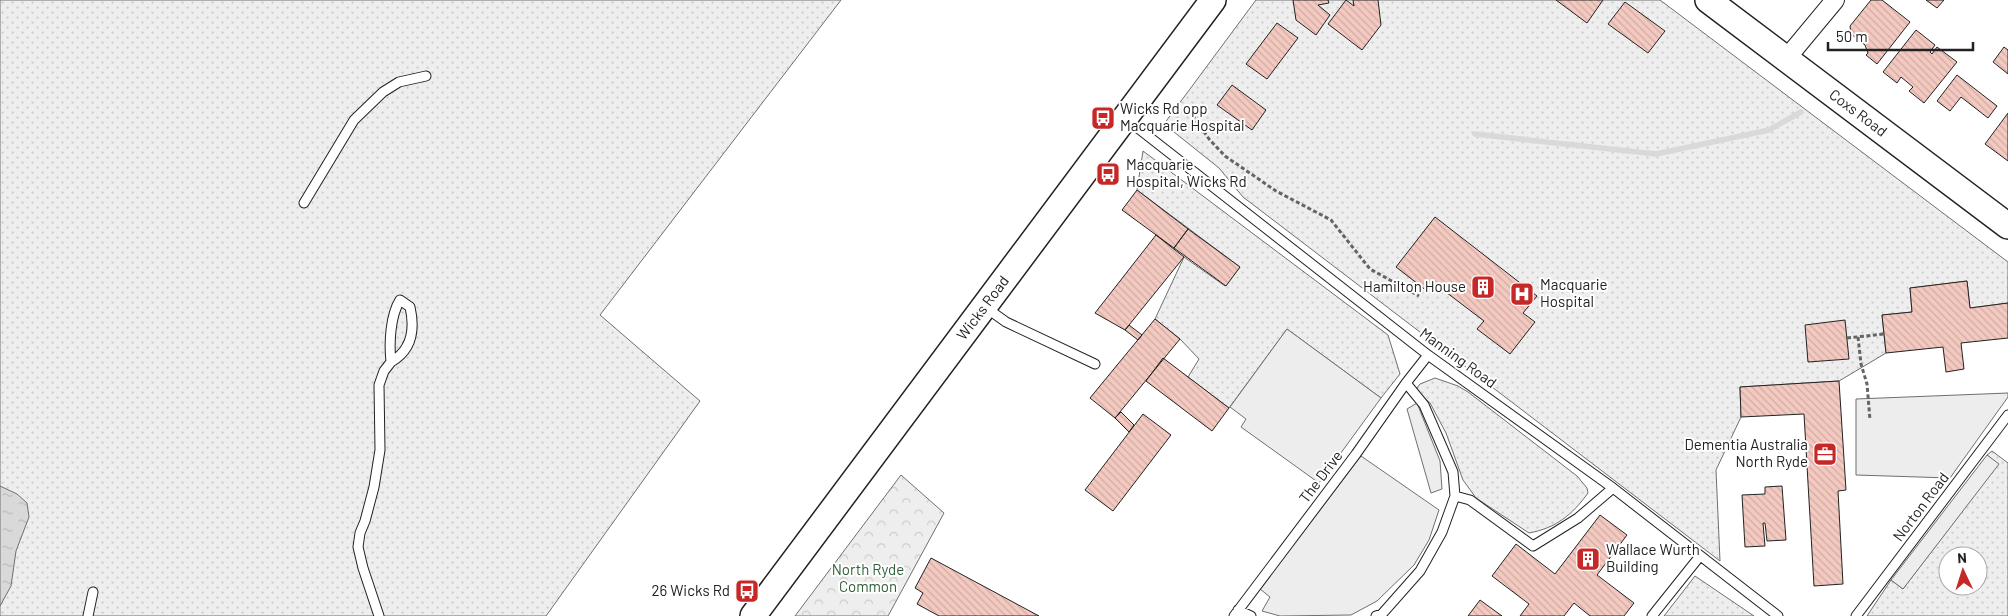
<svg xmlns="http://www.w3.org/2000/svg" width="2008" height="616" font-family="Barlow,sans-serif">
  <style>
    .grass { fill: url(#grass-dots); stroke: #6f6f6f; fill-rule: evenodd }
    .park { fill: url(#park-crowns); stroke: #6f6f6f }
    .parking { fill: #ededed; stroke: #6f6f6f }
    .water { fill: url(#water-ripples); stroke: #6f6f6f }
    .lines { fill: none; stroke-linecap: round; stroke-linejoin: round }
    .stream { stroke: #d9d9d9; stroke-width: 5.5 }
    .building { fill: url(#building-back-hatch); stroke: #222 }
    .lane-casing { stroke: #222; stroke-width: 11 }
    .street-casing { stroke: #222; stroke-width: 20 }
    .secondary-casing { stroke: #222; stroke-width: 28 }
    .path { stroke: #646464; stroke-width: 3; stroke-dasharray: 4 2.5; stroke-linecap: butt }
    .lane { stroke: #fff; stroke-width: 9 }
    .street { stroke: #fff; stroke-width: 18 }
    .secondary { stroke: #fff; stroke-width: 25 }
    .labels { text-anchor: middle; stroke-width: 4; stroke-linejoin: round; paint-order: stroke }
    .poi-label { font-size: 15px; fill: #222; stroke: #fff; text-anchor: start }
    .street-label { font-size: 15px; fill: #222; stroke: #fff }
    .park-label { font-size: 15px; fill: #2f5e38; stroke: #fff }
  </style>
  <defs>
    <pattern id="grass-dots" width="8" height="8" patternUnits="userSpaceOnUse" patternTransform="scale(1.25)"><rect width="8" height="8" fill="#eee"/><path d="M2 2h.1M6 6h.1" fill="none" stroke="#ccc" stroke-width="1.8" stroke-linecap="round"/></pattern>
    <pattern id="park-crowns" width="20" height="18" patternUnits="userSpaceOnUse" patternTransform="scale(1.25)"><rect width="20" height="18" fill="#eee"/><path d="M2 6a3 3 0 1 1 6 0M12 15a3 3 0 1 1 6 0" fill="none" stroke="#ccc"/></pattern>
    <pattern id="water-ripples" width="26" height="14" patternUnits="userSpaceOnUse" patternTransform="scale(1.25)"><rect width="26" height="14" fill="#d9d9d9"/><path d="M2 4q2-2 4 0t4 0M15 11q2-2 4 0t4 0" fill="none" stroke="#bababa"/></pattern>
    <pattern id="building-back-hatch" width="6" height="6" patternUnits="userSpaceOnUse" patternTransform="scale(1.25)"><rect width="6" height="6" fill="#f3c9c0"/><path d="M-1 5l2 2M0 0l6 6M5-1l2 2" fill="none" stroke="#d0aca5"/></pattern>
  </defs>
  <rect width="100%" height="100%" fill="#fff"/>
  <path class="grass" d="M 0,0 L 841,0 L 600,315 L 700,401 L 546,616 L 0,616 Z
    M 1256,0 L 1660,0 L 2008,262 L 2008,303 L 1970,308 L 1967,281 L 1910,288 L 1912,312 L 1882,315 L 1886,353 L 1839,381 L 1740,387 L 1741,417 L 1716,470 L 1720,561 L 1243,197 L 1219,168 L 1164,124 Z
    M 1143,151 L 1388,335 L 1400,374 L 1381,398 L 1287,329 L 1229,408 L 1188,377 L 1199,359 L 1180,339 L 1155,319 L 1184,257 L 1225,286 L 1240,267 L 1137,190 Z
    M 1435,378 L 1458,386 L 1468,392 L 1577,476 L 1587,488 L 1588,493 C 1572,515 1556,528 1529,533 L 1476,498 L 1463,480 L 1446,433 L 1430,403 L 1418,393 L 1417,388 L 1420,384 Z
    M 1992,451 L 2008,463 L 2008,616 L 1867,616 L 1891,580 L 1903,589 L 1998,464 L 1987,455 ZM 1948,556 L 1978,556 L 1978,586 L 1948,586 Z
    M 1695,576 L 1754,616 L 1664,616 Z"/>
  <path class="park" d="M 901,475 L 944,513 L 888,616 L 795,616 Z"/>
  <path class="parking" d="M 1287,329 L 1381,398 L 1319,483 L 1241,427 L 1246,419 L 1230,407 Z
    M 2008,393 L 2008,397 L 1950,478 L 1856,475 L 1856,399 Z
    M 1417,403 L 1440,461 L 1442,489 L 1431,493 L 1407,409 Z
    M 1987,455 L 1999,464 L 1903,589 L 1891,580 Z
    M 1361,456 L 1439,510 L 1429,540 L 1414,565 L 1377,601 L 1351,615 L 1280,616 L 1262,611 L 1270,597 L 1260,589 Z"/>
  <path class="water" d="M 0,486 L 17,494 L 27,503 L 29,517 L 16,551 L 11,586 L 0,606 Z"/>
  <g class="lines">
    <path class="stream" d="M 1475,134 L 1656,154 L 1769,130 L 1801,112"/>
  </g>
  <path class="building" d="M 1293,0 L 1328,0 L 1329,3 L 1318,5 L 1330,15 L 1316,35 L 1296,20 Z
    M 1346,0 L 1354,6 L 1353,0 L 1378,0 L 1381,25 L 1362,50 L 1328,24 Z
    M 1556,0 L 1603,0 L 1587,23 Z
    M 1871,0 L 1882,0 L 1910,22 L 1877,64 L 1866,55 L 1868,53 L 1865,45 L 1851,34 L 1850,26 Z
    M 1926,0 L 1944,0 L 1937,8 Z
    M 1625,2 L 1665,31 L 1648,53 L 1608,24 Z
    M 1277,23 L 1298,38 L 1267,79 L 1246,64 Z
    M 1916,30 L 1935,45 L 1930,52 L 1932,54 L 1937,47 L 1957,62 L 1924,103 L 1909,91 L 1913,87 L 1901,77 L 1897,83 L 1883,72 Z
    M 2004,47 L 2008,50 L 2008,74 L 1993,62 Z
    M 1957,75 L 1997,106 L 1988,118 L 1961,97 L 1950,111 L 1937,101 Z
    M 1232,85 L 1266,110 L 1252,130 L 1217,105 Z
    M 2008,113 L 2008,161 L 1985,144 Z
    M 1137,190 L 1188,229 L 1174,248 L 1122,210 Z
    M 1435,217 L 1537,296 L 1523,313 L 1535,322 L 1510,354 L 1477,329 L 1484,321 L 1434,283 L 1427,291 L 1396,267 Z
    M 1188,229 L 1240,267 L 1226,286 L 1174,248 Z
    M 1156,235 L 1184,257 L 1125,330 L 1095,313 Z
    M 1967,281 L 1970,308 L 2008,303 L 2008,338 L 1961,343 L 1964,369 L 1946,372 L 1943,347 L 1886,353 L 1882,315 L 1912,312 L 1910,288 Z
    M 1155,319 L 1180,339 L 1115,418 L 1090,398 Z
    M 1845,320 L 1849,359 L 1808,362 L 1805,325 Z
    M 1129,325 L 1142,335 L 1138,340 L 1125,330 Z
    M 1163,358 L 1229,408 L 1212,431 L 1146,381 Z
    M 1839,381 L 1846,490 L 1838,491 L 1843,584 L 1814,586 L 1804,414 L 1741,417 L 1740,387 Z
    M 1121,412 L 1134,425 L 1129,432 L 1115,418 Z
    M 1143,414 L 1171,435 L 1113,511 L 1085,490 Z
    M 1782,486 L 1786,540 L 1767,541 L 1765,523 L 1763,523 L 1765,546 L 1745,547 L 1742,495 L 1765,494 L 1765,487 Z
    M 1600,515 L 1627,535 L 1597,575 L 1634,603 L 1624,616 L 1590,616 L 1574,603 L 1564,616 L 1520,616 L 1529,604 L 1492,576 L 1516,544 L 1555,574 Z
    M 931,558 L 1039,616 L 939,616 L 917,604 L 923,593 L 915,588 Z
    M 1480,600 L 1502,616 L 1468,616 Z"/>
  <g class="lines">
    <g class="lane-casing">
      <path id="lane" d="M 1125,118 L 1428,355 L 1613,488 L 1778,616
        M 304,203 L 354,120 L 383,92 L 399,82 L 426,76
        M 400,300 L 410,307 C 415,329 412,350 391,362 C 389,344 390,316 400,300 Z
        M 985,307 L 1006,322 L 1095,364
        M 1455,496 L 1470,500 L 1533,546 L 1578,518 L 1613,488
        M 1238,610 L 1251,616
        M 88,616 L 93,592
        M 379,616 L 363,568 L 358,547 L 360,533 L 365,521 L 374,487 L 380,450 L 379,385 L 384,371 L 391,362
        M 1234,616 L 1356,454 L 1406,383 L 1428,355
        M 1376,616 L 1382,614 L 1420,571 L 1442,532 L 1455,496 L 1453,472 L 1424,405 L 1406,383
        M 1652,616 L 1700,556
        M 1856,616 L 2008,415"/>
    </g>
    <g class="street-casing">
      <path id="street" d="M 1786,59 L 1835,0"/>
    </g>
    <g class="secondary-casing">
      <path id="secondary" d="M 1708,0 L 2008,226
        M 753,616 L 1213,0"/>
    </g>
    <path class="path" d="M 1189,110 L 1209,139 L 1225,156 L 1276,191 L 1331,220 L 1370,269 L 1419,296
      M 1858,337 L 1861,364 L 1867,384 L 1870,420
      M 1847,338 L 1884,334"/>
    <use href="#lane" class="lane"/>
    <use href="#street" class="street"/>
    <use href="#secondary" class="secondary"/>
  </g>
  <defs>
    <g id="bus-square" transform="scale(1.25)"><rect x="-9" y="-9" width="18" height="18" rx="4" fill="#c62828" stroke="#fff"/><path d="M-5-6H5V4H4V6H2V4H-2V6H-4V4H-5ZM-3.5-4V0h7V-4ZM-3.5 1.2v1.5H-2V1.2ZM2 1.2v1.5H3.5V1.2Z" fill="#fff"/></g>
    <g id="building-square" transform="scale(1.25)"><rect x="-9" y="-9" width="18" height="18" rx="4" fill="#c62828" stroke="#fff"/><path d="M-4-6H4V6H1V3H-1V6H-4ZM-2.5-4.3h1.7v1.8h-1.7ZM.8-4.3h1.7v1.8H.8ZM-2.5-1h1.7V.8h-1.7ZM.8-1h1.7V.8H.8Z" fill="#fff"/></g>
    <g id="hospital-square" transform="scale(1.25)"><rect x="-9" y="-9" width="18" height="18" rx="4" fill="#c62828" stroke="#fff"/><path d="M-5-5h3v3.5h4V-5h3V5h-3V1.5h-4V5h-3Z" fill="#fff"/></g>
    <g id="office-square" transform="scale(1.25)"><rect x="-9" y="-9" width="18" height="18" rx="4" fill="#c62828" stroke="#fff"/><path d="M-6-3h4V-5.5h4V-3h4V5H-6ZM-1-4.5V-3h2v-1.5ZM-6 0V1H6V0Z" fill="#fff"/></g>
  </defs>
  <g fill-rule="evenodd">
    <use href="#bus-square" x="1103" y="118"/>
    <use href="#bus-square" x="1108" y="174"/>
    <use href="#building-square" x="1483" y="287"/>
    <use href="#hospital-square" x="1522" y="294"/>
    <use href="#office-square" x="1825" y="454"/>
    <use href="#building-square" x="1588" y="559"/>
    <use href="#bus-square" x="747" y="591"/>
  </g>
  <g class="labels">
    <g class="poi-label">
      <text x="1120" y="114">Wicks Rd opp<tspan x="1120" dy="17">Macquarie Hospital</tspan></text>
      <text x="1126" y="170">Macquarie<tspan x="1126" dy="17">Hospital, Wicks Rd</tspan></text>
      <text x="1540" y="290">Macquarie<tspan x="1540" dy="17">Hospital</tspan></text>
      <text x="1466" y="292" text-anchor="end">Hamilton House</text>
      <text x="1808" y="450" text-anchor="end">Dementia Australia<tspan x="1808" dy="17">North Ryde</tspan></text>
      <text x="1606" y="555">Wallace Wurth<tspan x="1606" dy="17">Building</tspan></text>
      <text x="730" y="596" text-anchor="end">26 Wicks Rd</text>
    </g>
    <g class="street-label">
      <text transform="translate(1858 113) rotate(37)" y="5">Coxs Road</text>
      <text transform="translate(983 308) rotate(-53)" y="5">Wicks Road</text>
      <text transform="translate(1458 358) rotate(36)" y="5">Manning Road</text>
      <text transform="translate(1321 477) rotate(-53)" y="5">The Drive</text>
      <text transform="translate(1921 507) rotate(-53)" y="5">Norton Road</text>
    </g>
    <g class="park-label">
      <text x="868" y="575">North Ryde<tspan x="868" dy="17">Common</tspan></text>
    </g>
  </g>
  <g transform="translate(1963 571) rotate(356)"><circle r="24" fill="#ffffff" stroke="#a7a7a7"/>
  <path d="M0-4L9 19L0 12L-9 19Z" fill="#c62828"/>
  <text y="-8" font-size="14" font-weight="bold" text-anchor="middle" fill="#222222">N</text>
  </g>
  <path d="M1828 42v8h145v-8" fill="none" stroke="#222222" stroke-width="2.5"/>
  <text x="1836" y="42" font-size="15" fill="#222222" stroke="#ffffff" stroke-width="4" paint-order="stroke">50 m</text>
</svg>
